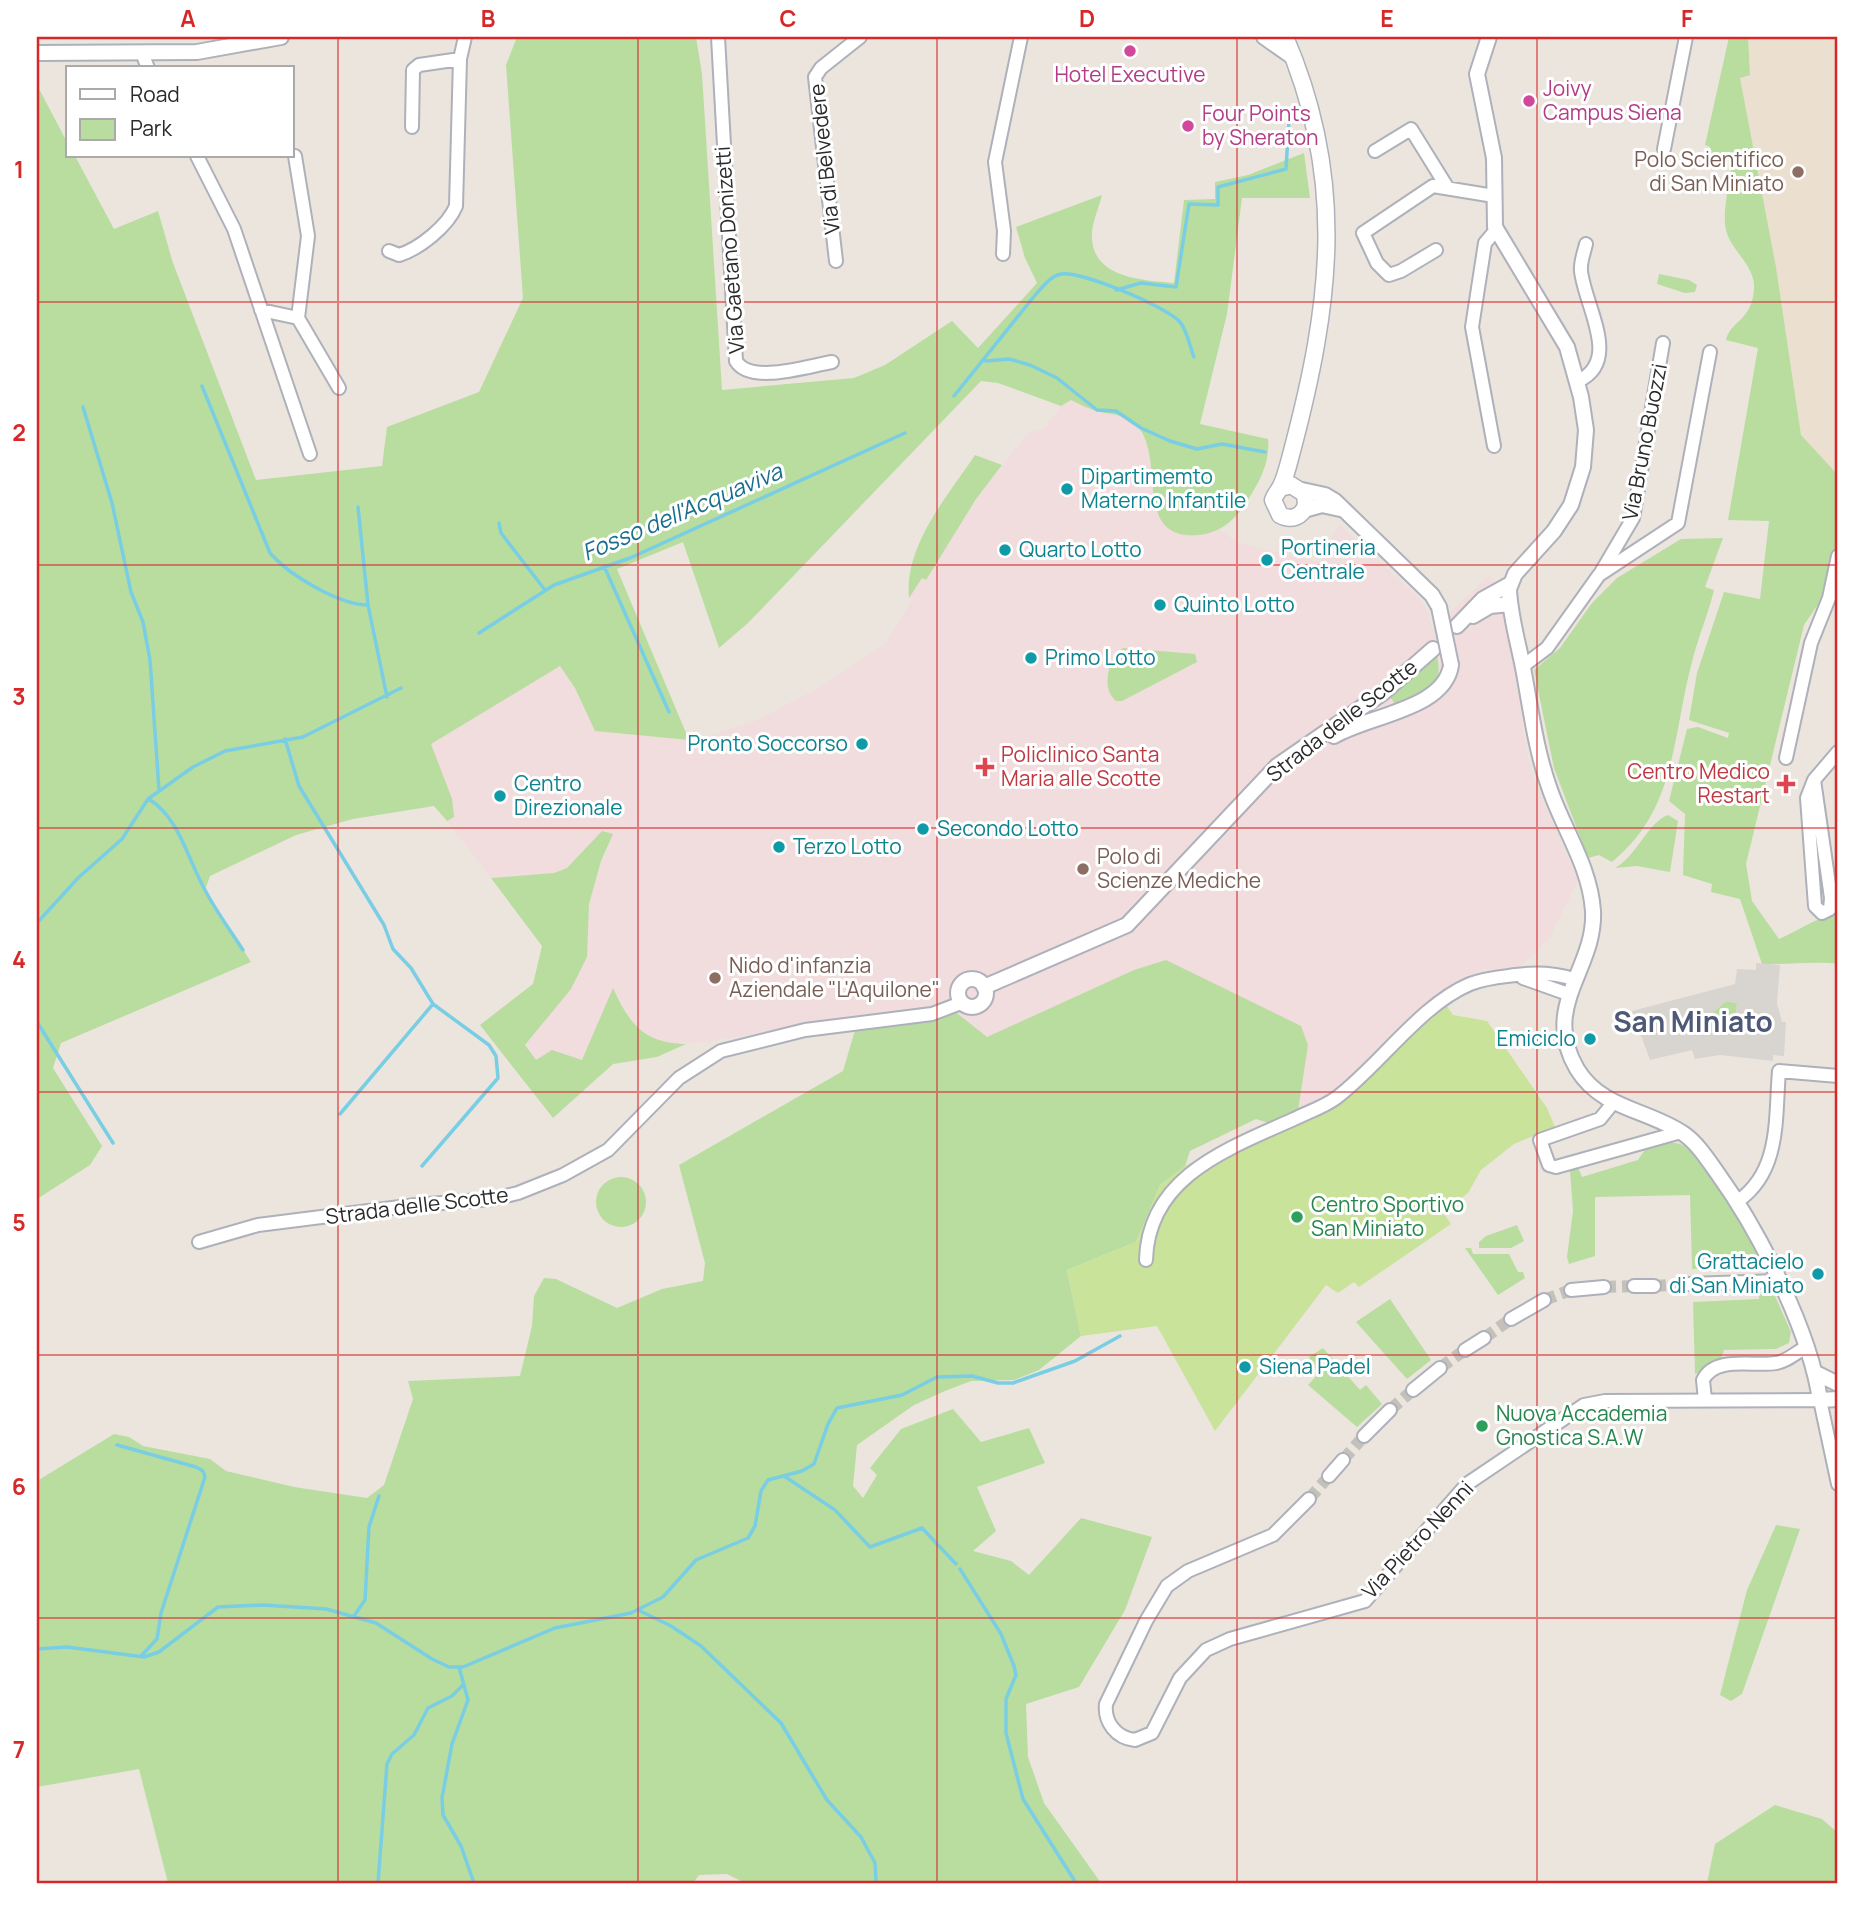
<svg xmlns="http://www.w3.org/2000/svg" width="1875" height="1920" font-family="Manrope,sans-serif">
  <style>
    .education { fill: #ebe0cf }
    .medical { fill: #f1dcde }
    .green { fill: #b8dd9f }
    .pitch { fill: #c9e39b }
    .plaza { fill: #d8d4d0; fill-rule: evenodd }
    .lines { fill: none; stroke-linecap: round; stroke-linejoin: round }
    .stream { stroke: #79cee4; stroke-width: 3.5 }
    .minor-tunnel { stroke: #c4c0ba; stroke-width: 12; stroke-dasharray: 12 6; stroke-linecap: butt }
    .minor-casing { stroke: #aeb1ba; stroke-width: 16 }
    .tertiary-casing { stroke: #aeb1ba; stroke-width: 18 }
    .secondary-casing { stroke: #aeb1ba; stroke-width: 19 }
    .minor { stroke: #fff; stroke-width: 12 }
    .tertiary { stroke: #fff; stroke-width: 14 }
    .secondary { stroke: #fff; stroke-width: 16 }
    .tertiary-bridge-casing { stroke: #aeb1ba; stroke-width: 18; stroke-linecap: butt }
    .tertiary-bridge { stroke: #fff; stroke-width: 14 }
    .grid { fill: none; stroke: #d62828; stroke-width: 2; stroke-opacity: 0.55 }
    .hotel-dot { fill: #d1479c; stroke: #fff; stroke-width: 2.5 }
    .education-dot { fill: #8d6e63; stroke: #fff; stroke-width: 2.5 }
    .culture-dot { fill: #0f9aa8; stroke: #fff; stroke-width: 2.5 }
    .health-dot { fill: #e0444e; stroke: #fff; stroke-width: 2.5 }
    .leisure-dot { fill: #2e9e5b; stroke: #fff; stroke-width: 2.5 }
    .labels { text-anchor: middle; stroke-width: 6; stroke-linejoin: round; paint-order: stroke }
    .hotel-label { font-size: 21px; fill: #b23c85; stroke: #fff; text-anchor: start }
    .street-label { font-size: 21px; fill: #2a2a2a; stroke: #fff }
    .education-label { font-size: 21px; fill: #785e54; stroke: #fff; text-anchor: start }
    .culture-label { font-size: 21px; fill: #0d838f; stroke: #fff; text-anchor: start }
    .health-label { font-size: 21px; fill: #be3a42; stroke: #fff; text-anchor: start }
    .leisure-label { font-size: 21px; fill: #27864d; stroke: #fff; text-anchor: start }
    .water-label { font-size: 23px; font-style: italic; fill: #196e90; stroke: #fff }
    .district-label { font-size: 28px; font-weight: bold; fill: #4e5877; stroke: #fff }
    .neatline { fill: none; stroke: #d62828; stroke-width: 2.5 }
    .grid-label { font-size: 23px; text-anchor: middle; font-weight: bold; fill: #d62828 }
  </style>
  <rect width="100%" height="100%" fill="#ebe5de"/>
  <path class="education" d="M 1748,37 L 1838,37 L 1838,475 L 1801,435 L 1776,267 L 1740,77 L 1750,75 Z"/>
  <path class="medical" d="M 1071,400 L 1097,411 L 1122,415 L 1135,424 L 1148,447 L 1155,502 L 1203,535 L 1219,530 L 1239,543 L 1321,562 L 1339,524 L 1419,598 L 1427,610 L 1432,629 L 1489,576 L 1503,592 L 1527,753 L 1534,780 L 1578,880 L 1550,937 L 1519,968 L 1484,969 L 1452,983 L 1330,1095 L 1298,1111 L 1308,1045 L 1166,960 L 1134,970 L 986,1037 L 953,1010 L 852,1021 L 851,1017 L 707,1042 L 664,1044 L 636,1027 L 613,989 L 582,1060 L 552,1051 L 536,1060 L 525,1045 L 542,1026 L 587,920 L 593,885 L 613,834 L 567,868 L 554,873 L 491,878 L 447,821 L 454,817 L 431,744 L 560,666 L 575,688 L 595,731 L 689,740 L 709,736 L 755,721 L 813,691 L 885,644 L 912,600 L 909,598 L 922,578 L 926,579 L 976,499 L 1028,433 L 1045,428 L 1061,406 Z"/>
  <path class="green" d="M 517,37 L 696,37 L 702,74 L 722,390 L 854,378 L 885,365 L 952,321 L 978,348 L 1037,283 L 1025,258 L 1016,227 L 1102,195 C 1099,207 1093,220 1092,232 C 1089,278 1141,280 1174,283 L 1184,200 L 1215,199 L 1215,182 L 1248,175 L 1304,153 L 1310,198 L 1242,198 L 1227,314 L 1200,424 L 1268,439 C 1270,462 1261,479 1249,498 C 1238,517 1222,533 1199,535 C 1129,541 1169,455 1135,424 C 1123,413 1111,415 1096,411 C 1087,408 1079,404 1071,400 L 1061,406 L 998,383 L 981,381 L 748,623 L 719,648 L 683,542 L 617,569 L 689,740 L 595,731 L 575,688 L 560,666 L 431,744 L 452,799 L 454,817 L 447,821 L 434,806 L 353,819 L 296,835 L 210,876 L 205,890 L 251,962 L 61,1043 L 53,1068 L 102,1146 L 90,1165 L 37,1199 L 37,85 L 68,144 L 68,156 L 75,156 L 114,229 L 158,211 L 173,263 L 256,480 L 382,466 L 387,427 L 479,392 L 523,298 L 506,65 Z
    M 1729,37 L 1748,37 L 1750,75 L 1740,78 L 1776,267 L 1801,435 L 1838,475 L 1838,545 L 1819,603 L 1804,625 L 1746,864 L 1752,901 L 1779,939 C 1793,933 1828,912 1838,913 L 1838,964 C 1812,961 1788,965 1762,964 L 1740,899 L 1711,892 L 1712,884 L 1683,875 L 1685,814 L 1669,801 L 1687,729 L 1698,727 L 1728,738 L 1729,733 L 1689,720 L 1697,673 L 1724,592 L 1760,599 L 1769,521 L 1728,520 L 1758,348 L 1726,340 C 1730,321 1752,321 1754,289 C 1756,266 1731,251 1726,230 C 1722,212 1729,187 1731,169 L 1706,161 L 1710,147 L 1705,145 Z
    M 1659,274 L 1689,280 L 1697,285 L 1695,292 L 1685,293 L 1657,284 Z
    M 975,455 L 1002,465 L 976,499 L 926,580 L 922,578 L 909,598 C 904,545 948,496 975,455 Z
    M 1723,538 L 1705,587 L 1714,590 C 1708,615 1698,637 1692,662 C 1672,736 1677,809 1612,862 L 1599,855 L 1588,858 L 1554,768 L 1534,670 L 1560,648 L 1592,603 L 1617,578 L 1681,539 Z
    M 1123,648 L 1195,654 L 1197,662 L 1122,701 L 1116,701 C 1100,688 1109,657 1123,648 Z
    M 1437,656 C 1445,689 1423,696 1396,705 L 1390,697 Z
    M 1668,815 L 1678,821 L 1670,872 L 1637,866 L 1615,868 C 1637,856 1648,822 1668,815 Z
    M 602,831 L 613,834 L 601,861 L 589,904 L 587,957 L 571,989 L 525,1045 L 536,1060 L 552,1050 L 582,1060 L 613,988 C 630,1025 644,1043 686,1044 L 657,1057 L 613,1064 L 553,1118 L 480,1025 L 533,984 L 542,946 L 491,878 L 554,873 L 567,868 Z
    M 1166,960 L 1301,1026 L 1308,1045 L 1298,1111 L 1269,1123 L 1256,1119 L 1190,1151 L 1185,1166 L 1160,1185 L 1136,1242 L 1067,1270 L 1081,1336 L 1039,1370 L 1014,1380 L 971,1381 L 945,1391 L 914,1405 L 857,1445 L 853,1486 L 863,1498 L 877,1475 L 870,1468 L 901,1429 L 953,1409 L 981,1442 L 1029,1428 L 1045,1463 L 977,1487 L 996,1531 L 973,1551 L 1011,1561 L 1029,1575 L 1081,1518 L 1152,1537 L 1125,1610 L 1079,1687 L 1026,1704 L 1028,1757 L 1044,1803 L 1101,1883 L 745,1883 L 727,1874 L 699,1875 L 693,1883 L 168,1883 L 139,1769 L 37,1787 L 37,1481 L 114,1434 L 129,1437 L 143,1446 L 210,1459 L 226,1471 L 294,1487 L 367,1498 L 384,1485 L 413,1399 L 408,1381 L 520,1376 L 532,1326 L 534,1296 L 544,1278 L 556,1279 L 617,1308 L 662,1289 L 703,1281 L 705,1263 L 679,1165 L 843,1071 L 855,1030 L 932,1018 L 953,1010 L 987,1037 L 1134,970 Z
    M 1726,1001 L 1737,1003 L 1735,1032 C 1722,1032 1713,1029 1710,1015 Z
    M 1671,1143 C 1675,1143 1679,1143 1682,1145 C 1701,1155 1765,1249 1759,1268 L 1692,1269 L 1690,1195 L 1595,1197 L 1595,1256 L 1569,1264 L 1567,1257 L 1573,1211 L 1570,1171 L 1578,1167 L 1582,1177 L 1638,1160 L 1646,1148 Z
    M596 1202a25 25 0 1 1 50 0a25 25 0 1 1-50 0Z
    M 1517,1225 L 1524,1241 L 1511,1248 L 1479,1248 L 1479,1242 L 1486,1236 Z
    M 1465,1248 L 1471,1248 L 1473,1254 L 1509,1254 L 1518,1272 L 1523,1272 L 1525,1278 L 1498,1295 Z
    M 1759,1291 L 1775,1296 L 1791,1332 L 1789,1343 L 1776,1349 L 1724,1350 L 1720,1362 L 1695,1374 L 1693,1302 L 1759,1299 Z
    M 1390,1299 L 1431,1360 L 1407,1379 L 1356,1322 Z
    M 1323,1348 L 1360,1390 L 1366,1385 L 1382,1404 L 1357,1427 L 1308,1385 L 1318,1374 L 1309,1357 Z
    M 1776,1525 L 1800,1529 L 1742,1694 L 1731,1701 L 1720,1695 L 1747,1590 Z
    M 1775,1805 L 1822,1819 L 1838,1833 L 1838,1883 L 1707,1883 L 1715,1844 Z"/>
  <path class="pitch" d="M 1440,996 L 1453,1015 L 1487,1021 L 1547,1108 L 1555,1127 L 1514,1144 L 1481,1170 L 1468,1193 L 1443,1212 L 1451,1224 L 1359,1287 L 1354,1282 L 1338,1293 L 1326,1285 L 1215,1431 L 1157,1326 L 1081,1336 L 1067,1270 L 1136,1242 L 1160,1185 L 1185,1166 L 1330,1095 Z"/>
  <path class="plaza" d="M 1756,963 L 1780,965 L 1777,1003 L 1782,1022 L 1786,1022 L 1784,1056 L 1773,1055 L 1773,1061 L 1720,1055 L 1695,1059 L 1692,1050 L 1650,1060 L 1632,1011 L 1735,984 L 1737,969 L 1756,970 ZM 1726,1001 L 1737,1003 L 1735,1032 L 1722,1032 L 1712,1022 L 1710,1015 Z"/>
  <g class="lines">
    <path class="stream" d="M 1116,290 L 1141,283 L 1176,287 L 1189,204 L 1218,205 L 1218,187 L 1286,169 L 1289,120 L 1295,115
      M 986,361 L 1009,359 L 1030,365 L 1057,378 L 1097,410 L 1116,411 L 1141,428 L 1170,441 L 1197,449 L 1222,444 L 1265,452
      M 202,386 L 270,553 C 289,575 339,605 368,605
      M 954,396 L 1036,294 C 1043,287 1050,276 1061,274 C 1082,271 1165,306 1180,322 C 1187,330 1190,347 1194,357
      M 83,407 L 112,503 L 131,592 L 143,622 L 150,660 L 159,790
      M 358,507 L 368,605 L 387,697
      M 499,523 L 501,533 L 545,590
      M 604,566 L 669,712
      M 479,633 L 554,585 L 630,558 L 905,433
      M 285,739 L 299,786 L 384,925 L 393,949 L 411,968 L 433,1004 L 489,1045 L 496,1056 L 498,1078 L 422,1166
      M 149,799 C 180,819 187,858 205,890 C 216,911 230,930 243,950
      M 37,923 L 78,878 L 122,839 L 148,799 L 193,767 L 225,751 L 303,737 L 401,688
      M 37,1022 L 113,1143
      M 340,1114 L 433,1004
      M 117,1445 L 196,1467 L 203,1471 L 205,1477 L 161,1613 L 157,1639 L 142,1655
      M 784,1476 L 835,1510 L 870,1547 L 922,1528 L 956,1564
      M 960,1569 L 1001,1634 L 1014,1666 L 1016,1675 L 1006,1699 L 1006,1733 L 1023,1799 L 1076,1883
      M 640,1611 L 671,1626 L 701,1646 L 781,1723 L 827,1800 L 861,1837 L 875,1863 L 876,1883
      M 354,1616 L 365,1600 L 369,1527 L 379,1496
      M 37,1649 L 67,1647 L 144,1657 L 159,1652 L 218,1607 L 263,1605 L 326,1609 L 376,1623 L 432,1659 L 449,1667 L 463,1667 L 555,1628 L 631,1613 L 663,1597 L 696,1560 L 748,1538 L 755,1526 L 761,1491 L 768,1480 L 802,1471 L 814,1464 L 828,1424 L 837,1408 L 902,1395 L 937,1377 L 972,1376 L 998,1383 L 1013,1383 L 1075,1361 L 1120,1336
      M 459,1667 L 468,1700 L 452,1744 L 442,1798 L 443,1815 L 461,1846 L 474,1883
      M 378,1883 L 387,1764 L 392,1754 L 414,1735 L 428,1708 L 452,1696 L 463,1685"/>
    <path class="minor-tunnel" d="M 1654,1286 L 1689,1284
      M 1604,1287 L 1634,1286
      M 1544,1300 L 1571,1290
      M 1484,1338 L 1511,1319
      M 1440,1368 L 1465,1350
      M 1390,1410 L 1413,1390
      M 1343,1460 L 1364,1436
      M 1309,1499 L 1329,1476"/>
    <g class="minor-casing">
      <path id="minor" d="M 718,37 L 736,361 C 750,385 808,366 832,362
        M 142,53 L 148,68
        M 412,127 L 413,70 L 419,65 L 460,59
        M 1664,149 L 1686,37
        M 1375,151 L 1411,129 L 1447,187
        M 197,156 L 234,229 L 310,454
        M 295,156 L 308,236 L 298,318 L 339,388
        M 1436,250 L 1401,271 L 1389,275 L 1377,263 L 1363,233 L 1433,186 L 1494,196
        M 389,251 L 399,255 C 419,249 448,226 456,206 L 460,59 L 465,37
        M 1003,254 L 1004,231 L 995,162 L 1021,37
        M 836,261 L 815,77 L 821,68 L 860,37
        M 261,310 L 298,318
        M 1578,381 C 1622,361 1585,307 1581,271 C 1580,262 1584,253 1586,244
        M 1494,446 L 1472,327 L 1485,243 L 1496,230
        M 1600,574 L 1633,518 L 1663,343
        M 1523,666 L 1547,648 L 1599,575 L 1678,523 L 1710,352
        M 1786,758 L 1811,643 L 1829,598 L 1838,556
        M 1814,780 L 1831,898 L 1830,909 L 1822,913 L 1815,906 L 1807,798 Z
        M 1814,780 L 1838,752
        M 1523,978 L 1568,994
        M 1613,1103 L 1600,1119 L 1540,1140 L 1549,1165 L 1556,1167 L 1681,1132
        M 1738,1201 C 1781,1171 1775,1118 1779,1071 L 1838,1076
        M 199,1242 L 258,1225 L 416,1205 L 493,1199 L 518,1193 L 563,1175 L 608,1150 L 679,1078 L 721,1051 L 805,1030 L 932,1014 L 961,1003
        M 1146,1260 C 1148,1176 1230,1148 1294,1119 C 1308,1112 1324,1107 1336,1098 C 1379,1066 1420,1005 1470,984 C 1485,978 1500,977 1516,975 C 1537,972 1554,973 1574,979
        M 1689,1284 L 1778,1281
        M 1634,1286 L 1654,1286
        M 1571,1290 L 1604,1287
        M 1511,1319 L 1544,1300
        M 1465,1350 L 1484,1338
        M 1413,1390 L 1440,1368
        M 1705,1400 L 1703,1380 C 1715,1355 1754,1367 1776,1363 C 1786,1362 1797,1352 1806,1347
        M 1364,1436 L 1390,1410
        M 1329,1476 L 1343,1460
        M 1309,1499 L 1273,1535 L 1188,1571 L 1167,1586 L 1146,1621 L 1106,1704 C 1104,1722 1116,1738 1135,1740 L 1152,1733 L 1180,1678 L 1206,1650 L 1230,1639 L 1365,1601 L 1467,1484 L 1584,1405 L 1605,1401 L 1820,1400 L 1838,1484"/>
    </g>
    <g class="tertiary-casing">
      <path id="tertiary" d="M 1264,37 L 1294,58
        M 1489,37 L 1477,74 L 1494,158 L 1495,227 L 1567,347 L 1581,397 L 1586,430 L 1583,467 L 1571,505 L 1554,531 L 1515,574 L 1509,589 C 1510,617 1519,645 1524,673 C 1531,711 1536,750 1549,787 C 1563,829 1590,866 1593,911 C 1596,969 1540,1006 1577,1069 C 1602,1110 1648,1109 1684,1134 C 1698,1144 1708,1160 1718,1174 C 1759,1231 1810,1331 1820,1400 L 1838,1399
        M 37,53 L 197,52 L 281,37
        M 1302,490 L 1325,495 L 1335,501 L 1432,595 L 1439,607
        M 1304,510 L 1322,505 L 1340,509
        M 1473,616 L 1490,606 L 1510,604
        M 1457,626 L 1483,599 L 1510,584
        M 1334,736 C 1370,715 1445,709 1451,665
        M958 993a14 14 0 1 1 28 0a14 14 0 1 1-28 0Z
        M 984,987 L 1127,925 L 1277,766 L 1384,692 L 1433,649
        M 1816,1373 L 1838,1384"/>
    </g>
    <g class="secondary-casing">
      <path id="secondary" d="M 1280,488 L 1291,485 L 1305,494 L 1306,505 C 1302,517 1291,521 1280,515 L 1273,500 C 1275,494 1278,492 1281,486 C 1286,476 1289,462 1292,451 C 1331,304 1347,180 1285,37"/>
    </g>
    <use href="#minor" class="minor"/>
    <use href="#tertiary" class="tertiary"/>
    <use href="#secondary" class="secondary"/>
    <g class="tertiary-bridge-casing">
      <path id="tertiary-bridge" d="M 1439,607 L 1451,665"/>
    </g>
    <use href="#tertiary-bridge" class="tertiary-bridge"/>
  </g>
  <path class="grid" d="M 338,37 L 338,1883M 638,37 L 638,1883M 937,37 L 937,1883M 1237,37 L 1237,1883M 1537,37 L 1537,1883M 37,302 L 1838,302M 37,565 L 1838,565M 37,828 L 1838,828M 37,1092 L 1838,1092M 37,1355 L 1838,1355M 37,1618 L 1838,1618"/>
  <g class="hotel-dot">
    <circle cx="1130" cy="51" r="7"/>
    <circle cx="1529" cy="101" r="7"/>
    <circle cx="1188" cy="126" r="7"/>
  </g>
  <g class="education-dot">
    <circle cx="1798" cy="172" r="7"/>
    <circle cx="1083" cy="869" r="7"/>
    <circle cx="715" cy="978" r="7"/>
  </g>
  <g class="culture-dot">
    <circle cx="1067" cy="489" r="7"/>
    <circle cx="1005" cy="550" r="7"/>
    <circle cx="1267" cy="560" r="7"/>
    <circle cx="1160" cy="605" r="7"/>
    <circle cx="1031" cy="658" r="7"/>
    <circle cx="862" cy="744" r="7"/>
    <circle cx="500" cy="796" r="7"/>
    <circle cx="923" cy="829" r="7"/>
    <circle cx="779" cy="847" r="7"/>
    <circle cx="1590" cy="1039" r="7"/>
    <circle cx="1818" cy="1274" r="7"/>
    <circle cx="1245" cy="1367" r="7"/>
  </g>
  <g class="health-dot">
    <path d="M981.5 756.5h7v7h7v7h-7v7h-7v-7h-7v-7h7z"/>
    <path d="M1782.5 773.5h7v7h7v7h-7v7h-7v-7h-7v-7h7z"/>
  </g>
  <g class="leisure-dot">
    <circle cx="1297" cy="1217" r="7"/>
    <circle cx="1482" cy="1426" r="7"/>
  </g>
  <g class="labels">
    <g class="hotel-label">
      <text x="1130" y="82" text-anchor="middle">Hotel Executive</text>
      <text x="1543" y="96">Joivy<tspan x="1543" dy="24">Campus Siena</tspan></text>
      <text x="1202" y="121">Four Points<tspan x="1202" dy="24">by Sheraton</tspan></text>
    </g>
    <g class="street-label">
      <text transform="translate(825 159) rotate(-96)" y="7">Via di Belvedere</text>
      <text transform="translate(730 250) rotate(-94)" y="7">Via Gaetano Donizetti</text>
      <text transform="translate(1645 442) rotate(-79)" y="7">Via Bruno Buozzi</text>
      <text transform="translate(1342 721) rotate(-38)" y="7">Strada delle Scotte</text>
      <text transform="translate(417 1206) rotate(-7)" y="7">Strada delle Scotte</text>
      <text transform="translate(1418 1540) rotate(-47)" y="7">Via Pietro Nenni</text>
    </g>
    <g class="education-label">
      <text x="1784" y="167" text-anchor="end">Polo Scientifico<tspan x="1784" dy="24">di San Miniato</tspan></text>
      <text x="1097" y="864">Polo di<tspan x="1097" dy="24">Scienze Mediche</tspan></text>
      <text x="729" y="973">Nido d'infanzia<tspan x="729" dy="24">Aziendale "L'Aquilone"</tspan></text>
    </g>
    <g class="culture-label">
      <text x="1081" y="484">Dipartimemto<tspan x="1081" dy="24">Materno Infantile</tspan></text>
      <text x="1281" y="555">Portineria<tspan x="1281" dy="24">Centrale</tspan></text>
      <text x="1019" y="557">Quarto Lotto</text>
      <text x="1174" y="612">Quinto Lotto</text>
      <text x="1045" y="665">Primo Lotto</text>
      <text x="848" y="751" text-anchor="end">Pronto Soccorso</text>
      <text x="514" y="791">Centro<tspan x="514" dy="24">Direzionale</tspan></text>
      <text x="937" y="836">Secondo Lotto</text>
      <text x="793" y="854">Terzo Lotto</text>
      <text x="1576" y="1046" text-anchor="end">Emiciclo</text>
      <text x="1804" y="1269" text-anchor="end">Grattacielo<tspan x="1804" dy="24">di San Miniato</tspan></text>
      <text x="1259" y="1374">Siena Padel</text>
    </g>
    <g class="health-label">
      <text x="1001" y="762">Policlinico Santa<tspan x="1001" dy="24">Maria alle Scotte</tspan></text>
      <text x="1770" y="779" text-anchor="end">Centro Medico<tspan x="1770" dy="24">Restart</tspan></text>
    </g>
    <g class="leisure-label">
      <text x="1311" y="1212">Centro Sportivo<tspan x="1311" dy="24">San Miniato</tspan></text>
      <text x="1496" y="1421">Nuova Accademia<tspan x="1496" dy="24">Gnostica S.A.W</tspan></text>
    </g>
    <g class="water-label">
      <text transform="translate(682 512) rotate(-23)" y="8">Fosso dell'Acquaviva</text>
    </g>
    <g class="district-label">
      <text x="1693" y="1032">San Miniato</text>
    </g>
  </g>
  <rect width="1875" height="1920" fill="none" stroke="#ffffff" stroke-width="77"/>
  <rect x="66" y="66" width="228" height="91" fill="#ffffff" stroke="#aaaaaa" stroke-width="2"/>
  <rect x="80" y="89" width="35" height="10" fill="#ffffff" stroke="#aaaaaa" stroke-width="2"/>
  <text x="130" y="102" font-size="21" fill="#2a2a2a">Road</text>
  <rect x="80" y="119" width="35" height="21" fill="#b8dd9f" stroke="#aaaaaa" stroke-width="2"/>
  <text x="130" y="136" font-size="21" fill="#2a2a2a">Park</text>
  <rect x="38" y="38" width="1798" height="1844" class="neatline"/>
  <g class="grid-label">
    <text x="188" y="27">A</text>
    <text x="488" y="27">B</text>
    <text x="788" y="27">C</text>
    <text x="1087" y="27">D</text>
    <text x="1387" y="27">E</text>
    <text x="1687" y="27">F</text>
    <text x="19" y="178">1</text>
    <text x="19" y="441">2</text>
    <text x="19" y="705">3</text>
    <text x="19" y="968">4</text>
    <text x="19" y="1231">5</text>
    <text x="19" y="1495">6</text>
    <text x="19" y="1758">7</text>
  </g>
</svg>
